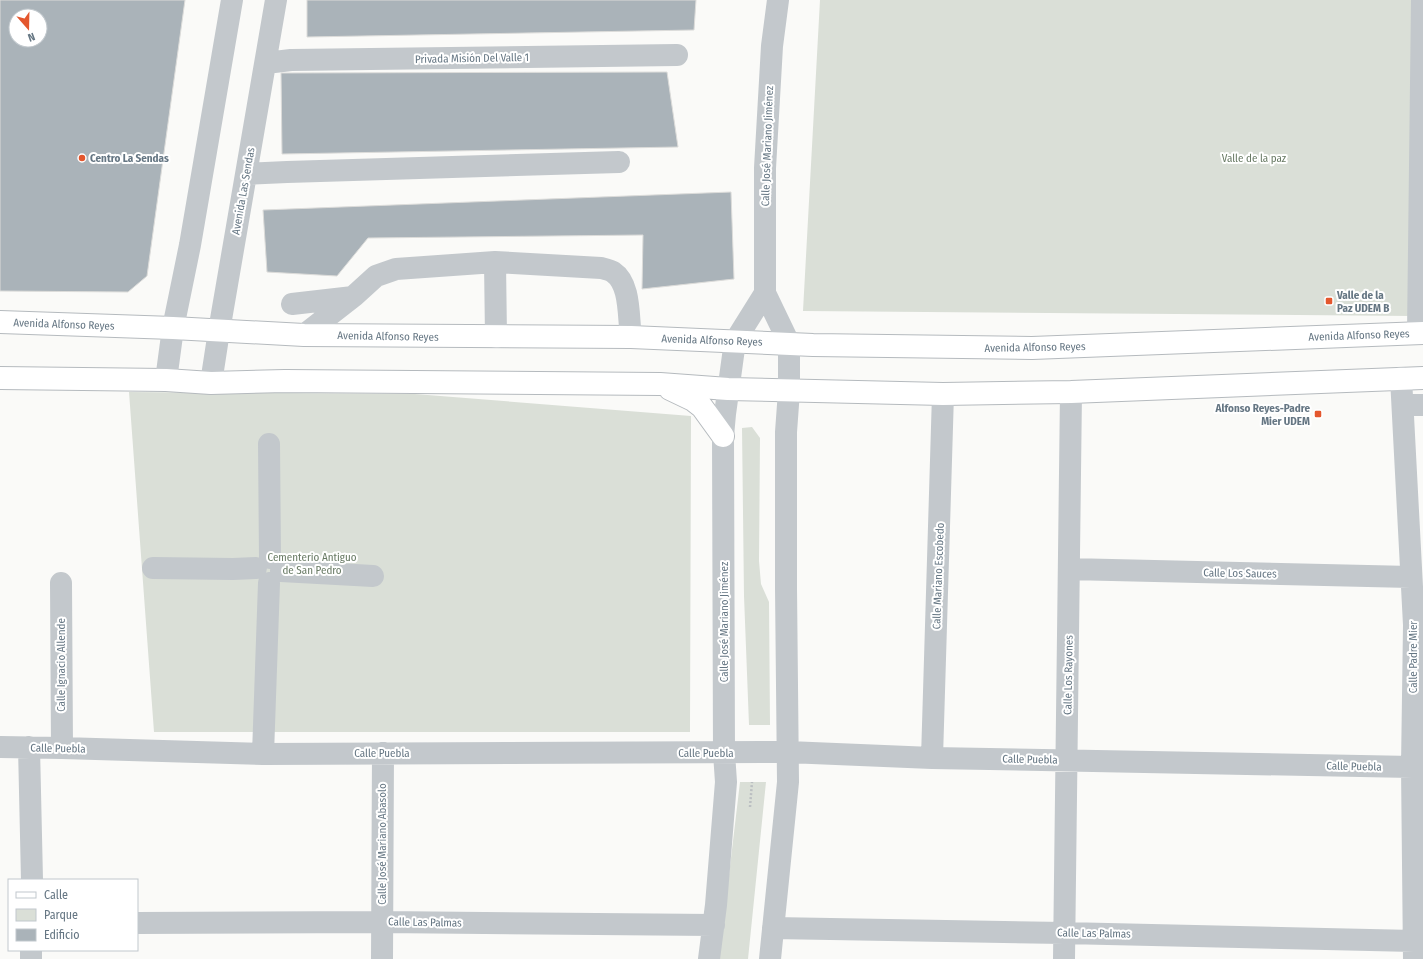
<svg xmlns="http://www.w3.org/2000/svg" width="1423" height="959" font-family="'Fira Sans Condensed',sans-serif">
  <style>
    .green { fill: #dadfd7 }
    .building { fill: #aab3b9; stroke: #dcdcda; fill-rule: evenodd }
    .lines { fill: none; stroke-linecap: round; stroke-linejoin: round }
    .major-casing { stroke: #b5babe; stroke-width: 24 }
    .path { stroke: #bbbfc2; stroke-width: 2.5; stroke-dasharray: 2 2; stroke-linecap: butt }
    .minor { stroke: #c3c8cc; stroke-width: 22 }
    .major { stroke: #fff; stroke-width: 22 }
    .poi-dot { fill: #e4572e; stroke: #fff; stroke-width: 1.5 }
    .labels { text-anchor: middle; stroke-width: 4; stroke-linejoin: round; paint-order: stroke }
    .street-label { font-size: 11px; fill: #657683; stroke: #fff }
    .poi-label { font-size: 11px; font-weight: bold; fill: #657683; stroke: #fff; text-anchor: start }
    .park-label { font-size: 11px; fill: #687a64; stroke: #fff }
  </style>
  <rect width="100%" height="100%" fill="#fafaf8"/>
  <path class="green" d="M 820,0 L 1413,0 L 1411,316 L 803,311 Z
    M 129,392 L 415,394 L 691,416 L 690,732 L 154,732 Z
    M 752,427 L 760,438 L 759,561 L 761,584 L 769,602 L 770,725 L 749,725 L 744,596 L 742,428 Z
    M 740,782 L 766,782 L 748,959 L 719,959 Z"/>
  <path class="building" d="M 0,0 L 185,0 L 147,276 L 128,292 L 0,291 ZM 16,16 L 40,16 L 40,40 L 16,40 Z
    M 307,0 L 696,0 L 694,30 L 307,37 Z
    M 667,72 L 678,147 L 282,154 L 281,73 Z
    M 731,192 L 734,279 L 642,289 L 643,235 L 368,238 L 337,276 L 267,272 L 263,210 Z"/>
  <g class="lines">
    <g class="major-casing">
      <path id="major" d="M 0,322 L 173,328 L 304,335 L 631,337 L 813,345 L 1032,348 L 1423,333
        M 0,378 L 166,380 L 211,383 L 285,381 L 660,384 L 728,389 L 943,394 L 1071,392 L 1423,378
        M 670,389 L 693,400 L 702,407 L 723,436"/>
    </g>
    <path class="path" d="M 750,807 L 752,782"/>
    <path class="minor" d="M 266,63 L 291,60 L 677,55
      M 246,174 L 287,172 L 619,162
      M 495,262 L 496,337
      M 292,304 L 353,297
      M 1418,333 L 1422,0
      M 304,335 L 354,296 L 376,276 L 396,269 L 495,262 L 601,268 C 605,269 610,270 613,272 C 631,284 628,317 631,337
      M 1401,378 L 1414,625 L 1412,767 L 1414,959
      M 166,380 L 173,328 L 190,245 L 232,0
      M 211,383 L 219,331 L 276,0
      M 1403,405 L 1423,405
      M 269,444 L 270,558
      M 153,568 L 233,569 L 256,568
      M 1069,569 L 1411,577
      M 281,571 L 373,576
      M 61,583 L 62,748
      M 0,747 L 62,748 L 263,754 L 788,752 L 932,758 L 1412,767
      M 29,747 L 32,880
      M 263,754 L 269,583
      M 932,758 L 943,394
      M 137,923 L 382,922 L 714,925
      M 773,928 L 1064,933 L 1414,941
      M 31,959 L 31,950
      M 382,959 L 383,753
      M 709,959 L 716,905 L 726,782 L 724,753 L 723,436 L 725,414 L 735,341 L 765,293
      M 770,959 L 788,782 L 786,588 L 786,432 L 789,391 L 789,343 L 765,293 L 765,168 L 772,46 L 778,0
      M 1064,959 L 1071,392"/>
    <use href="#major" class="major"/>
  </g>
  <g class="poi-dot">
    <circle cx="82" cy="158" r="4"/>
    <rect x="1325" y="297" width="8" height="8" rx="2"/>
    <rect x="1314" y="410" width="8" height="8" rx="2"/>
  </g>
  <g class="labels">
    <g class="street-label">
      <text transform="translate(472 58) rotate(-1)" y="4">Privada Misión Del Valle 1</text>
      <text transform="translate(767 146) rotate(-88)" y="4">Calle José Mariano Jiménez</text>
      <text transform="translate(243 191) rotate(-80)" y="4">Avenida Las Sendas</text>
      <text transform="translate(64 324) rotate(2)" y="4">Avenida Alfonso Reyes</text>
      <text transform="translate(1359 335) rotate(-2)" y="4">Avenida Alfonso Reyes</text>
      <text transform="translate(388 336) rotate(1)" y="4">Avenida Alfonso Reyes</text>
      <text transform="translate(712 340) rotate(2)" y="4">Avenida Alfonso Reyes</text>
      <text transform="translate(1035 347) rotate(-1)" y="4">Avenida Alfonso Reyes</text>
      <text transform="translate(1240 573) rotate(1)" y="4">Calle Los Sauces</text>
      <text transform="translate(938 576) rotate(-88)" y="4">Calle Mariano Escobedo</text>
      <text transform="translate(724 622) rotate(-90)" y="4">Calle José Mariano Jiménez</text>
      <text transform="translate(1413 657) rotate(-90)" y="4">Calle Padre Mier</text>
      <text transform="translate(61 665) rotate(-90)" y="4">Calle Ignacio Allende</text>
      <text transform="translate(1068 675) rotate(-89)" y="4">Calle Los Rayones</text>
      <text transform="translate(58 748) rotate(1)" y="4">Calle Puebla</text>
      <text x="382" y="757">Calle Puebla</text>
      <text x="706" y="757">Calle Puebla</text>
      <text transform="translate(1030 759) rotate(1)" y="4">Calle Puebla</text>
      <text transform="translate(1354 766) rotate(1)" y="4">Calle Puebla</text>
      <text transform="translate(382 844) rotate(-90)" y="4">Calle José Mariano Abasolo</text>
      <text transform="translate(425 922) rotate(1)" y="4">Calle Las Palmas</text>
      <text transform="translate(1094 933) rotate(1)" y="4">Calle Las Palmas</text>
    </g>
    <g class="poi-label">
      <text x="90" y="162">Centro La Sendas</text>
      <text x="1337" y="299">Valle de la<tspan x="1337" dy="13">Paz UDEM B</tspan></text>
      <text x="1310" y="412" text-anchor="end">Alfonso Reyes-Padre<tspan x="1310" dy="13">Mier UDEM</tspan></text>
    </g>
    <g class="park-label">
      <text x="1254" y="162">Valle de la paz</text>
      <text x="312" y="561">Cementerio Antiguo<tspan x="312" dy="13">de San Pedro</tspan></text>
    </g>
  </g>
  <rect x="8" y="879" width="130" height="72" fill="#ffffff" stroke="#c1c8cd"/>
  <rect x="16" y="892" width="20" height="6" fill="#ffffff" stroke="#c1c8cd"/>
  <text x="44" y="899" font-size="12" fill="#657683">Calle</text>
  <rect x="16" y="909" width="20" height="12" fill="#dadfd7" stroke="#c1c8cd"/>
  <text x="44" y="919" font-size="12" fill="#657683">Parque</text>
  <rect x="16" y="929" width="20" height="12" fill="#aab3b9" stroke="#c1c8cd"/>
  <text x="44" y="939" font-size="12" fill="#657683">Edificio</text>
  <g transform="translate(28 28) rotate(160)"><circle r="19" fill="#ffffff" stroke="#c1c8cd"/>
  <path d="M0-3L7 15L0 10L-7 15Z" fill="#e4572e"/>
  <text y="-6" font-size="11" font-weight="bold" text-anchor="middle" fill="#657683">N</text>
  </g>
</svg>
